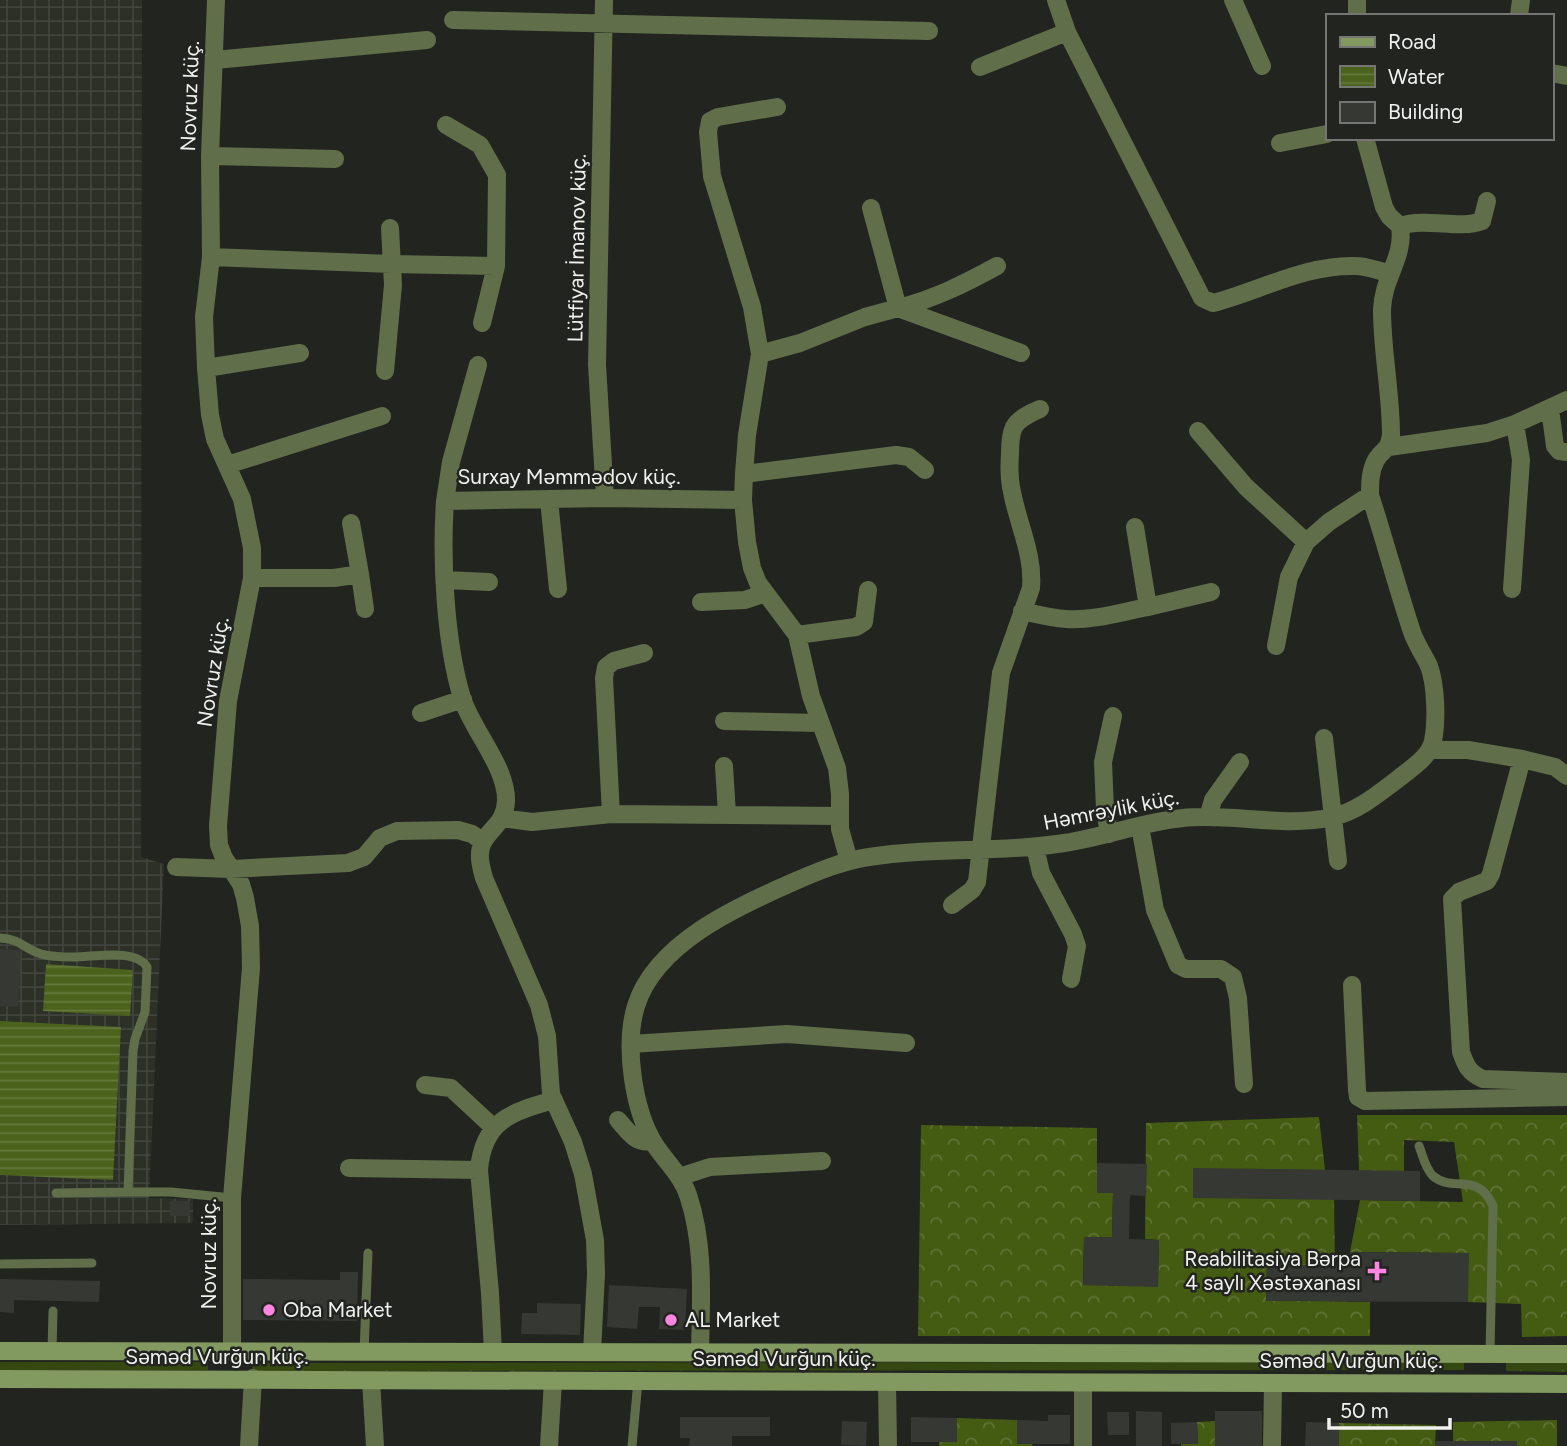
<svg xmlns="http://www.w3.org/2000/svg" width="1567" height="1446" font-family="Figtree,sans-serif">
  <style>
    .industrial { fill: url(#industrial-grid) }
    .grass { fill: url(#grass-tufts) }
    .forest { fill: url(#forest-crowns) }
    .water { fill: url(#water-rules) }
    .building { fill: #363834 }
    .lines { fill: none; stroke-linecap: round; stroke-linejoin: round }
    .lane { stroke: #606e4a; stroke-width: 9 }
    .street { stroke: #606e4a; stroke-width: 18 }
    .secondary { stroke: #82995f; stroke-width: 18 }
    .poi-dot { fill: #fd86e3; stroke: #222420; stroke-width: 2.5 }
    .labels { text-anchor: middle; stroke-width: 5; stroke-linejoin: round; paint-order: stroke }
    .street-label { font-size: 21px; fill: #f1f2ef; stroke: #222420 }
    .poi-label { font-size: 21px; fill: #f1f2ef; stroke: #222420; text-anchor: start }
  </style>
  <defs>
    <pattern id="industrial-grid" width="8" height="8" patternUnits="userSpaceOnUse" patternTransform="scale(1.75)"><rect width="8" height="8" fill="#2c3027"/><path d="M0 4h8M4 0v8" fill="none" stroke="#41443c"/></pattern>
    <pattern id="grass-tufts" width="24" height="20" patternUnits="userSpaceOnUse" patternTransform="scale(1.75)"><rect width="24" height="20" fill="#364811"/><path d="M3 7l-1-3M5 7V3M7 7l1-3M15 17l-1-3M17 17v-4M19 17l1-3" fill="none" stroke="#546334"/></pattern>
    <pattern id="forest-crowns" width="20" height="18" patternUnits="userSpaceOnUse" patternTransform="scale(1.75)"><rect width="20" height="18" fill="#445b12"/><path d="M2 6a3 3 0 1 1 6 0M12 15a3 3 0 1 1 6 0" fill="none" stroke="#5f7335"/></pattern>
    <pattern id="water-rules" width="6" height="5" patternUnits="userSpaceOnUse" patternTransform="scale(1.75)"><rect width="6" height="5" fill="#4a621b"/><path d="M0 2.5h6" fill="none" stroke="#65793c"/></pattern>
  </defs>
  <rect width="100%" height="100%" fill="#222420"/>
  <path class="industrial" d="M 0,0 L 142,0 L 141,857 L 164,864 L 149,1198 L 193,1199 L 193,1223 L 0,1225 Z"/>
  <path class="grass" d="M 0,1362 L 208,1362 L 208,1370 L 0,1370 Z
    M 1464,1362 L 1464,1370 L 252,1371 L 252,1363 Z
    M 1506,1362 L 1567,1363 L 1567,1372 L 1506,1371 Z"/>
  <path class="forest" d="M 1357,1115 L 1567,1115 L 1567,1336 L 1522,1337 L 1521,1304 L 1468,1302 L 1468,1253 L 1350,1252 L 1360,1200 L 1463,1202 L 1454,1142 L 1404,1140 L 1404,1171 L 1359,1171 Z
    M 1319,1117 L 1325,1170 L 1193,1169 L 1193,1197 L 1334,1199 L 1335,1266 L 1267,1265 L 1266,1300 L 1370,1302 L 1370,1336 L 918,1336 L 921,1125 L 1097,1128 L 1097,1192 L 1113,1193 L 1112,1237 L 1084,1237 L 1083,1285 L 1158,1286 L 1159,1240 L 1145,1239 L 1146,1123 Z
    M 957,1418 L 1017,1420 L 1033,1446 L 939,1446 L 939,1442 L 957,1442 Z
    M 1557,1420 L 1557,1446 L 1517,1446 L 1453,1441 L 1453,1422 Z
    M 1215,1421 L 1215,1446 L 1181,1446 L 1181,1444 L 1198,1444 L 1197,1422 Z
    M 1339,1423 L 1436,1425 L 1435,1446 L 1339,1446 Z"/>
  <path class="water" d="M 46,964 L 133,970 L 130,1016 L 43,1011 Z
    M 0,1021 L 121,1027 L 113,1180 L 0,1175 Z"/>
  <path class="building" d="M 0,949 L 21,950 L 18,1007 L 0,1006 Z
    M 1097,1163 L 1147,1164 L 1146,1196 L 1130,1195 L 1129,1239 L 1159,1240 L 1158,1287 L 1083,1285 L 1084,1237 L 1112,1237 L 1113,1193 L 1097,1193 Z
    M 1193,1168 L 1420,1171 L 1420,1201 L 1193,1198 Z
    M 170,1201 L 190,1201 L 190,1216 L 170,1216 Z
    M 1350,1252 L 1469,1253 L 1468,1302 L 1266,1301 L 1267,1265 L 1350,1266 Z
    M 340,1272 L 358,1272 L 357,1321 L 243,1320 L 243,1279 L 340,1280 Z
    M 0,1279 L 100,1281 L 99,1302 L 14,1300 L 14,1313 L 0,1312 Z
    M 609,1285 L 687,1289 L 685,1330 L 659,1329 L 660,1307 L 639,1307 L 637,1329 L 607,1327 Z
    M 537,1303 L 581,1304 L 580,1335 L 521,1334 L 522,1313 L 537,1313 Z
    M 1136,1411 L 1162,1412 L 1162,1446 L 1136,1446 Z
    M 1215,1411 L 1262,1411 L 1262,1446 L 1215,1446 Z
    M 1107,1412 L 1129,1412 L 1129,1435 L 1108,1435 Z
    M 1048,1415 L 1070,1415 L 1070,1444 L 1017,1444 L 1017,1420 L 1048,1421 Z
    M 680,1417 L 770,1417 L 770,1436 L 732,1436 L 732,1446 L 689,1446 L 690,1438 L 680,1438 Z
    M 911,1417 L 957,1418 L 957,1442 L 911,1442 Z
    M 842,1421 L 867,1422 L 866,1446 L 841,1445 Z
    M 1197,1422 L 1198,1444 L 1171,1444 L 1171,1423 Z
    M 1306,1422 L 1339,1423 L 1339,1446 L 1305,1446 Z
    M 1435,1441 L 1517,1441 L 1517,1446 L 1435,1446 Z"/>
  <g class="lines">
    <path class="lane" d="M 0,938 C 21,939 24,949 41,954 C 51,957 64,957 74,957 C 94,957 136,948 147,967 L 145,1012 L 135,1039 L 133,1051 L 128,1192 L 171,1192 L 232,1198
      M 1419,1146 C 1423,1156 1425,1168 1433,1176 C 1453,1193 1478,1171 1493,1206 L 1490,1354
      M 56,1193 L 128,1192
      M 0,1264 L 92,1263
      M 52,1351 L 53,1311
      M 364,1352 L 368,1253
      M 632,1446 L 638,1381"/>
    <path class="street" d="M 216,0 L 210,156 L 211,257 L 204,317 L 206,368 L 210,415 L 215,439 L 242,499 L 252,548 L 252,578 L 228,701 L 218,826 L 219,845 L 224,858 L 241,884 L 245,898 L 250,926 L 251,968 L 232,1198 L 232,1352
      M 604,0 L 597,365 L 605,498
      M 1056,0 L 1067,32 L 1202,298 L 1213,303 C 1259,291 1307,264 1356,266 C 1367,266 1378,271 1389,273
      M 1233,0 L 1262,66
      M 1357,0 L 1357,16
      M 1519,16 L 1521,0
      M 453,20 L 929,31
      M 215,60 L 427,40
      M 980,67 L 1067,32
      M 1551,73 L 1567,76
      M 777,107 L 718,117 L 710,121 L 708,132 L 712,176 L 752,307 L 760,354 L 747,435 L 744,474 L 743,500 L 747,542 L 752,568 L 758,583 L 797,635 L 811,696 L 837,768 L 840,794 L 840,829 L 849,861
      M 446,125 L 480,145 L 497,175 L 496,266 L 482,323
      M 1280,143 L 1327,134
      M 210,156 L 335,159
      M 871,208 L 898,308 C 934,299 964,284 997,266
      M 1400,226 C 1428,217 1458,230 1482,221 L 1487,201
      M 211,257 L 392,264 L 496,266
      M 760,354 L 800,343 L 865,317 L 898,308 L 1021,353
      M 206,368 L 300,353
      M 385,371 L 393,285 L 390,228
      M 1550,409 L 1555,446 L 1559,451 L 1567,452
      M 1198,431 L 1246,487 L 1306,542 L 1329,522 L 1370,495
      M 1389,447 L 1487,433 L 1515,424 L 1567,400
      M 227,465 L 382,416
      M 744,474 L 896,455 L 909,457 L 925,470
      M 549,500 L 558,589
      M 445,501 L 451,462 L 478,365
      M 360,574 L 365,609
      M 252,578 L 334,578 L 360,574 L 351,523
      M 445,580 L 489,582
      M 1512,589 L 1521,460 L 1515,424
      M 701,602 L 745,600 L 765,593
      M 1148,607 L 1211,592
      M 1022,611 C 1036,614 1051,618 1066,619 C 1093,621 1121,612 1148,607 L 1135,527
      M 797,635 L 856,627 L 864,622 L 868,590
      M 1276,646 L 1289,577 L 1306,542
      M 421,713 L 463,699
      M 724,721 L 820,723
      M 1324,738 L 1338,861
      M 1430,750 L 1468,750 L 1522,759 L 1491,874 L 1487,881 L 1459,892 L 1452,899 L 1461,1052 C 1466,1066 1469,1073 1483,1079 L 1567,1082
      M 1522,759 L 1555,767 L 1567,776
      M 724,766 L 727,814
      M 611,814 L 604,678 L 606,667 L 614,661 L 644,653
      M 1208,817 L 1213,800 L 1240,762
      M 502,818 L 532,822 L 611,814 L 839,816
      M 1140,826 L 1155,910 L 1178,965 L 1186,969 L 1221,969 L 1233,977 L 1238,998 L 1244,1084
      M 1109,834 L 1105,809 L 1103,762 L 1113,716
      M 1035,847 L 1041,873 L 1073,934 L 1077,946 L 1071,979
      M 176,867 L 231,869 L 348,863 L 364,857 L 380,838 L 397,831 L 458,830 L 472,834 L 483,842
      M 952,905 L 972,890 L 977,882 L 1001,673 L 1031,588 C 1034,555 1018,524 1012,492 C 1009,479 1009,467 1010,454 C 1010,446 1010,435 1014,427 C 1019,418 1031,413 1040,409
      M 1352,985 L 1357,1090 L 1358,1097 L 1365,1101 L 1567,1097
      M 631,1044 L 787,1034 L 906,1043
      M 425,1085 L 451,1088 L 493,1127
      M 618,1120 C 629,1132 635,1144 652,1141
      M 349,1168 L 479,1170
      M 679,1177 L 710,1167 L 822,1161
      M 493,1352 L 490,1293 L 479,1170 C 483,1120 512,1112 554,1100
      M 592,1352 L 596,1274 L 595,1240 L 583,1174 L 573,1142 L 551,1094 L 547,1036 L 539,1005 L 484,878 C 481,867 477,853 483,842 C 492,826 505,823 506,801 C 507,767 472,730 462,698 C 445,641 441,560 445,501 L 605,498 L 743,500
      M 700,1352 C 701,1300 705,1245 688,1195 C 682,1176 666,1162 655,1145 C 633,1110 624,1045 636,1006 C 655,944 736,907 791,883 C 816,872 842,861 869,857 C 931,847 995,853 1057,844 C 1100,839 1140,822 1183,818 C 1232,813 1284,828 1333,817 C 1358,811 1378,794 1398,779 C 1411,768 1429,758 1433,741 C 1437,720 1436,685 1429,666 C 1424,655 1416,644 1412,632 C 1397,587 1385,541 1370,495 C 1370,483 1370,471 1376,460 C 1384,447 1388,453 1391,435 C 1391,393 1382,351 1382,310 C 1383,276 1405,258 1400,226 L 1389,216 L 1384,207 L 1365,138
      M 371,1381 L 375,1446
      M 887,1382 L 888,1446
      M 1083,1383 L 1083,1446
      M 249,1446 L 253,1378
      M 549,1446 L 553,1381
      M 1272,1446 L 1273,1384"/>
    <path class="secondary" d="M 0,1351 L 1567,1354
      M 0,1379 L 1567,1384"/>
  </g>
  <g class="poi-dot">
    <path d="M1373.5 1260.5h7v7h7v7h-7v7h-7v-7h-7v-7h7z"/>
    <circle cx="269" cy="1310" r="7"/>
    <circle cx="671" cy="1320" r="7"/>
  </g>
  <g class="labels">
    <g class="street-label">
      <text transform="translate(190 96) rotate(-88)" y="7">Novruz küç.</text>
      <text transform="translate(577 248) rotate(-89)" y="7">Lütfiyar İmanov küç.</text>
      <text x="569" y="484">Surxay Məmmədov küç.</text>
      <text transform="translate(213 672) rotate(-81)" y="7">Novruz küç.</text>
      <text transform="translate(1111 810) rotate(-11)" y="7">Həmrəylik küç.</text>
      <text transform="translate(209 1254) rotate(-90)" y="7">Novruz küç.</text>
      <text x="217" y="1364">Səməd Vurğun küç.</text>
      <text x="784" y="1366">Səməd Vurğun küç.</text>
      <text x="1351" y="1368">Səməd Vurğun küç.</text>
    </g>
    <g class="poi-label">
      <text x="1361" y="1266" text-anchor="end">Reabilitasiya Bәrpa<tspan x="1361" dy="24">4 saylı Xəstəxanası</tspan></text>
      <text x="283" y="1317">Oba Market</text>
      <text x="685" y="1327">AL Market</text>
    </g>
  </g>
  <rect x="1326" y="14" width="228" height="126" fill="#222420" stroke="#757673" stroke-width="2"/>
  <rect x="1340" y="37" width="35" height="10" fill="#82995f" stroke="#757673" stroke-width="2"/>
  <text x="1388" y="49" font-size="21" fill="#f1f2ef">Road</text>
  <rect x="1340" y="66" width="35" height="21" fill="url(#water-rules)" stroke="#757673" stroke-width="2"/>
  <text x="1388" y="84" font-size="21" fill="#f1f2ef">Water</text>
  <rect x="1340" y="102" width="35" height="21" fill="#363834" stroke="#757673" stroke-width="2"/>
  <text x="1388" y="119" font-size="21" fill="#f1f2ef">Building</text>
  <path d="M1329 1418v10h121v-10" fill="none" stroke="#f1f2ef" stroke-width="3.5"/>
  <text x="1340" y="1418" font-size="21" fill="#f1f2ef" stroke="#222420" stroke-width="5" paint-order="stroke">50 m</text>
</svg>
